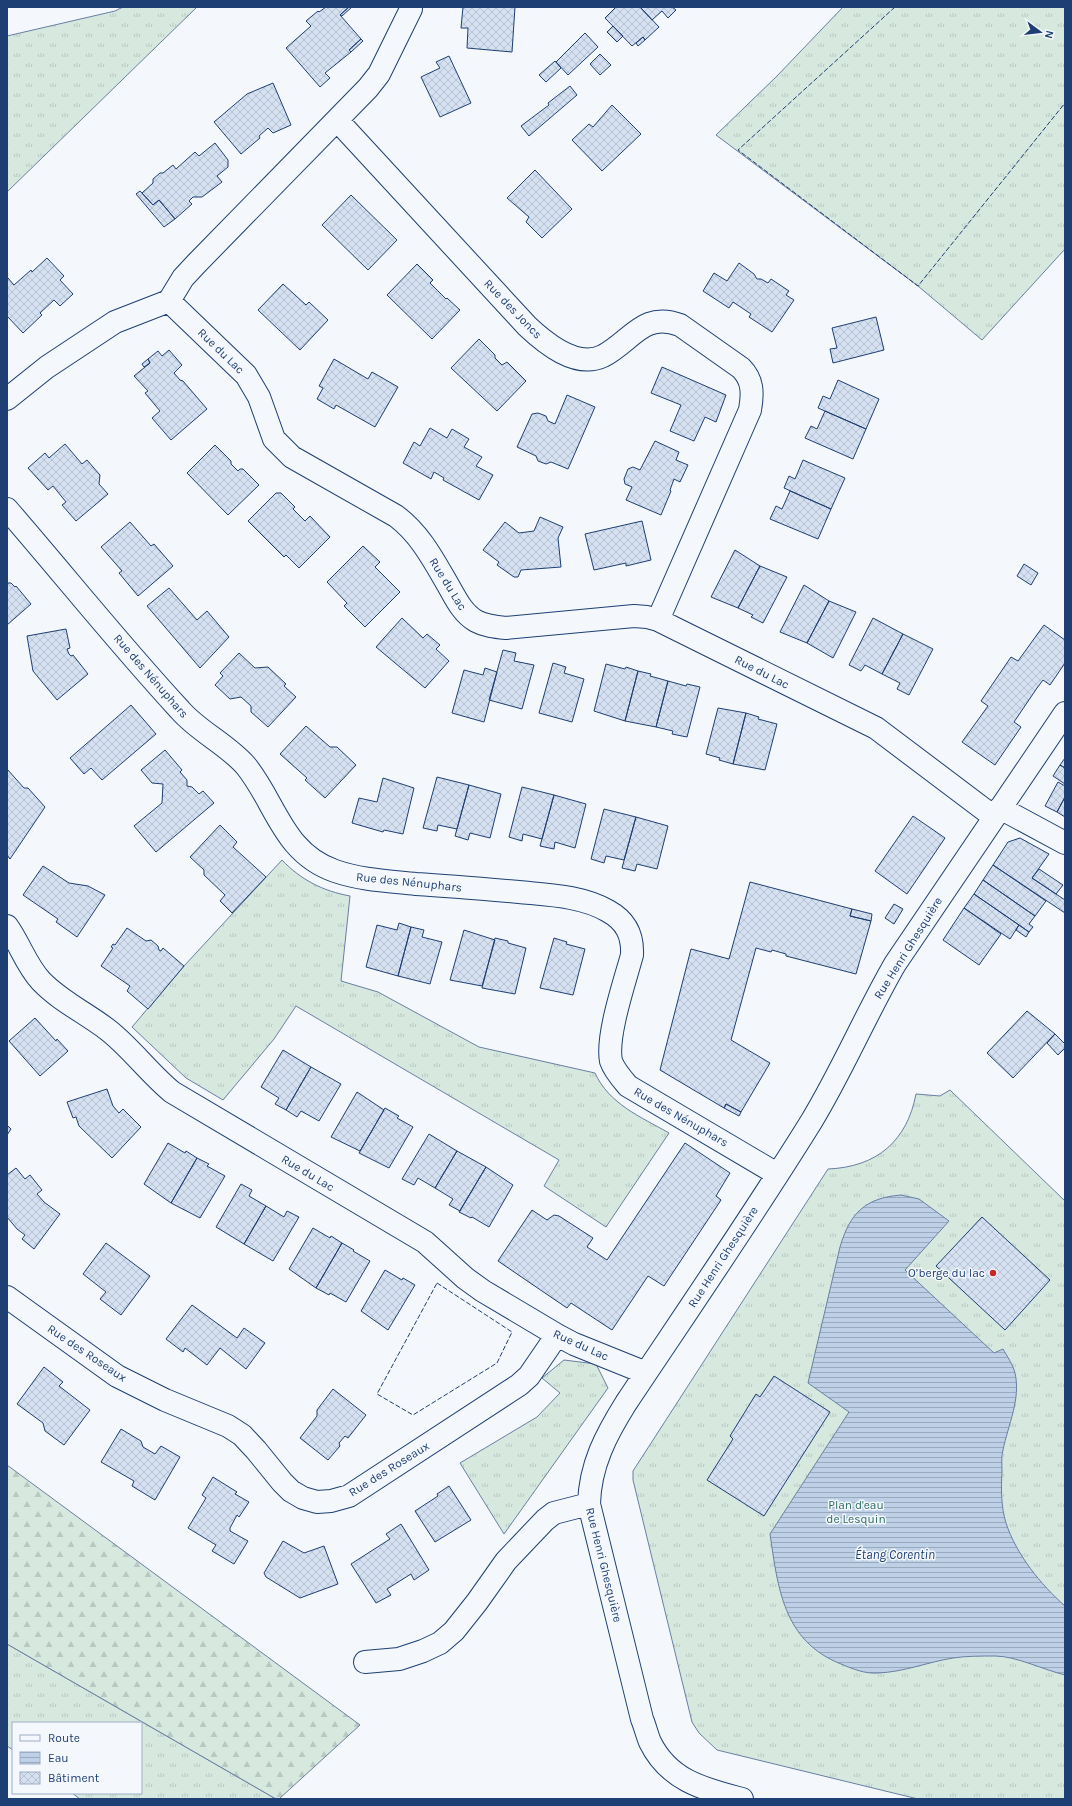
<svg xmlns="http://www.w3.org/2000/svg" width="1072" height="1806" font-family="Karla,sans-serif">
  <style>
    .grass { fill: url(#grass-tufts); stroke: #687fa3 }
    .forest { fill: url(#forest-firs); stroke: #687fa3 }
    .water { fill: url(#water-rules); stroke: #687fa3 }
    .building { fill: url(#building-cross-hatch); stroke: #1d3f73 }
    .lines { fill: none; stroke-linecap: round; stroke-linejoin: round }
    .minor-casing { stroke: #1d3f73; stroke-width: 24 }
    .minor { stroke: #f4f7fb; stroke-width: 22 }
    .fence { stroke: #1d3f73; stroke-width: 1; stroke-dasharray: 5 2; stroke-linecap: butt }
    .poi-dot { fill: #c62828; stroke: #f4f7fb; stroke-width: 1.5 }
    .labels { text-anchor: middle; stroke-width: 3; stroke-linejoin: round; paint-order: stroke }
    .street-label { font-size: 12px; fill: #1d3f73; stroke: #f4f7fb }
    .poi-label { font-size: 12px; fill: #1d3f73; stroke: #f4f7fb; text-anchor: end }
    .park-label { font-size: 12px; fill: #2c6c60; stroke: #f4f7fb }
    .water-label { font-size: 13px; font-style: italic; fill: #1d3f73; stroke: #f4f7fb }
  </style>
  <defs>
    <pattern id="grass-tufts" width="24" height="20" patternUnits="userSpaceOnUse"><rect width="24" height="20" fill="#d7e8df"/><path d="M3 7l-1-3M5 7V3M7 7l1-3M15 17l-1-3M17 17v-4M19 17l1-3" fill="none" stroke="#b8c8c3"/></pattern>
    <pattern id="forest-firs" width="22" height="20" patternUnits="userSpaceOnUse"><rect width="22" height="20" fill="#d7e8df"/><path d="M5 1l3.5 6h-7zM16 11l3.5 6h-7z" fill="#b8c8c3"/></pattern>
    <pattern id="water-rules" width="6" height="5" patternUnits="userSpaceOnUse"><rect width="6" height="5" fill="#bed0e5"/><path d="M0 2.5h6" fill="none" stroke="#9aaabe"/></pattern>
    <pattern id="building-cross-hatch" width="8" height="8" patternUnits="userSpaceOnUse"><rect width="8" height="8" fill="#d5e0f0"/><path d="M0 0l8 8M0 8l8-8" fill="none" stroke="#b6c1d1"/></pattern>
  </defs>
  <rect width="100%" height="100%" fill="#f4f7fb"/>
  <path class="grass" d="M 123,7 L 197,7 L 7,192 L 7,36 L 115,11 Z
    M 843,7 L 1065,7 L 1065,249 L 982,340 L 918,286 L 716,135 L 777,76 Z
    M 282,860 C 301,880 323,891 350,896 L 341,981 L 378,992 L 479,1047 L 595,1073 C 609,1104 641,1117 669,1133 L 606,1227 L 544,1186 L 559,1160 L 296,1006 L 274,1039 L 223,1100 L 186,1078 L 132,1027 L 184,966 Z
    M 950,1090 L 1065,1201 L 1065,1799 L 918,1799 L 717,1750 L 699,1733 L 692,1722 L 633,1480 L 633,1471 L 828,1169 C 877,1167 907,1141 916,1094 L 940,1096 Z
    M 564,1360 L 596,1364 L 608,1388 L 504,1534 L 460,1463 L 537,1417 L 560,1393 L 542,1378 Z
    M 7,1644 L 276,1799 L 80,1799 L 72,1793 L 141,1793 L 141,1723 L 13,1723 L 13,1750 L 7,1746 Z"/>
  <path class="forest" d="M 7,1465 L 360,1725 L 279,1799 L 276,1799 L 7,1644 Z"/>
  <path class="water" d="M 901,1195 L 919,1199 L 949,1221 L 905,1270 L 994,1353 L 1003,1349 C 1007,1356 1013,1365 1015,1373 C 1021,1399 1008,1425 1003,1450 C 1001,1457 1002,1465 1002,1472 C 1001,1488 1001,1507 1006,1523 C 1016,1554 1041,1585 1065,1606 L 1065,1675 C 1044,1670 1016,1656 995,1656 C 981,1656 966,1656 953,1658 C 928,1662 904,1672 878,1673 C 865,1674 853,1669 841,1664 C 783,1641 778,1588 770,1534 L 849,1412 L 808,1383 L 840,1247 C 850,1213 865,1198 901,1195 Z"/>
  <path class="building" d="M 326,7 L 349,7 L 340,15 L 361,39 L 349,50 L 351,52 L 325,73 L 330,78 L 320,87 L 286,48 L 311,26 L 306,21 L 318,11 L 319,12 Z
    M 349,7 L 352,7 L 342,16 L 340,15 Z
    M 463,7 L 515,7 L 512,52 L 467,48 L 468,28 L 461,28 Z
    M 616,7 L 640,7 L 659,27 L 645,40 L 643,37 L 632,46 L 605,18 Z
    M 640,7 L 672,7 L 676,10 L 668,18 L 662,11 L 652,20 Z
    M 613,26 L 623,36 L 617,42 L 607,32 Z
    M 585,33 L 598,47 L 568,75 L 556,62 Z
    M 643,37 L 645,40 L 638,46 L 636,43 Z
    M 361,39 L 363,41 L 351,52 L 349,50 Z
    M 600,54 L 611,65 L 600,75 L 590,64 Z
    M 449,56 L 471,103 L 440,117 L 421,77 L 440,68 L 436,62 Z
    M 555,61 L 561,68 L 546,82 L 539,75 Z
    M 273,83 L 291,125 L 273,133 L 268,128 L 259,136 L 260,138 L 241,154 L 214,122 L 247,94 Z
    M 570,86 L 577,95 L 529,136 L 521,126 L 549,105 L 548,103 Z
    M 612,105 L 641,134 L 602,171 L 572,140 L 589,124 L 593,127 Z
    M 215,143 L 228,160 L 228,167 L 217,176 L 222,182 L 202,197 L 193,197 L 189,201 L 192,204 L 175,219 L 159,200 L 153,205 L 142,193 L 153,183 L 153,179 L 160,173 L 163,173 L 173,165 L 176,169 L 195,152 L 199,156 Z
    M 535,170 L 572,209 L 542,238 L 526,222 L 529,217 L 507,198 Z
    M 140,191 L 153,205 L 159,200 L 175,219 L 164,227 L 136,194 Z
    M 351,195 L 397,240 L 368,270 L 322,225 Z
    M 47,258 L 64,276 L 60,280 L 73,294 L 60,306 L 54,300 L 40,313 L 42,315 L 23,333 L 7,316 L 7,279 L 8,278 L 14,285 L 31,270 L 32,272 Z
    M 739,263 L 754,274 L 757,279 L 761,279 L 768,283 L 771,279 L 789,291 L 786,295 L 794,300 L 772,332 L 749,317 L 751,314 L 733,302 L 729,308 L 703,291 L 714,273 L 727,281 Z
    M 417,264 L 433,280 L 430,283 L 446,299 L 447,298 L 460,310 L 432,339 L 387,295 Z
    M 283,284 L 306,305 L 309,302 L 328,320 L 300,350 L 258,310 Z
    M 876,317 L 884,350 L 833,363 L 830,349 L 837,348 L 832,328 Z
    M 479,339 L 495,355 L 495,358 L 502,365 L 507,362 L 526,381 L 497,411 L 451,368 Z
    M 169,350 L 182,365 L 174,373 L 180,380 L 183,381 L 207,409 L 171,440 L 152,418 L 160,411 L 145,393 L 148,391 L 134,376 L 150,363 L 148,359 L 158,351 L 162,356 Z
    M 148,359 L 150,363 L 144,367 L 142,364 Z
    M 334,359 L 368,379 L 372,372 L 398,387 L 375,427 L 336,405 L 334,409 L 317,399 L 323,388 L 319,386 Z
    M 662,367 L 726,395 L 716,422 L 705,417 L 694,441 L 670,431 L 681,405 L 651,393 Z
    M 838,380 L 879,399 L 866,429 L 818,408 L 823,396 L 830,399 Z
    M 567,395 L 595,407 L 568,469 L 551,462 L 546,464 L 538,461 L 536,456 L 517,447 L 532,414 L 538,413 L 546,416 L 548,421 L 555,424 Z
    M 825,411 L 866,429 L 853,459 L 805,438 L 811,426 L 817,429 Z
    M 430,428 L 447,438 L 452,429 L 469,439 L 464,447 L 482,457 L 476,466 L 493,475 L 479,500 L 443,480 L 444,478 L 434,472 L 431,479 L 403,463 L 414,442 L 420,446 Z
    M 655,441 L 679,452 L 676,460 L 688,465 L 680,482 L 674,479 L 670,490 L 671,491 L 661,515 L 626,500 L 632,487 L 625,484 L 624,479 L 628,469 L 633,467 L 640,470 Z
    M 65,444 L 82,464 L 87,460 L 100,475 L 99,484 L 108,494 L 76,521 L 62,505 L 66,502 L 53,486 L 48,490 L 28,468 L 45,453 L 49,458 Z
    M 215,445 L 231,461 L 231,464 L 238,471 L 240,469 L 243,469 L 259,485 L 228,515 L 187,473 Z
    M 803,460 L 845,478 L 831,509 L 784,488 L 789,476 L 795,479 Z
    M 790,491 L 831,509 L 818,539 L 770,519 L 776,506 L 782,509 Z
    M 276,493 L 281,493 L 295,507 L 293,509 L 305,521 L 310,516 L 330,537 L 299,568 L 286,555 L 284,557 L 248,521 Z
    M 540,517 L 563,527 L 558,538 L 561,567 L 521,570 L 518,577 L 514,577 L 497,565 L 499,562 L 483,550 L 505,522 L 519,533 L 534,531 Z
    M 642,521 L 651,560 L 626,566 L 626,563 L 594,570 L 585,534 Z
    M 130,522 L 151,546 L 154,544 L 173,566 L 138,596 L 119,573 L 122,571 L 101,547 Z
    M 363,546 L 380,562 L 375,567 L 400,592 L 365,627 L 344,606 L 347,603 L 327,582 Z
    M 735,550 L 760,566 L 738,608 L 711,597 Z
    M 1024,564 L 1038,573 L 1031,585 L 1017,576 Z
    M 760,566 L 787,577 L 763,623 L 751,617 L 753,615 L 738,608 Z
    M 7,583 L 11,583 L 15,587 L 16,586 L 31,604 L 7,625 Z
    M 804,585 L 829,601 L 807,643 L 780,632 Z
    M 169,588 L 197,620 L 207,611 L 229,637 L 200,668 L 147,606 Z
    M 829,601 L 856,612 L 833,658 L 807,643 Z
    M 402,618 L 423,638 L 427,634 L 440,645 L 436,649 L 449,661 L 425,688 L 376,647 Z
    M 873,618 L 903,634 L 882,674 L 865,665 L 861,671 L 849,665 Z
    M 1044,625 L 1065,640 L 1065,663 L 1050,685 L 1043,680 L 1037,688 L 1014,722 L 1021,727 L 995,765 L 962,742 L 988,706 L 981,701 L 1011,657 L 1018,661 Z
    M 66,629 L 70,648 L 67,649 L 69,654 L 71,656 L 73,655 L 88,674 L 57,700 L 33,671 L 27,636 Z
    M 903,634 L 933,649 L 909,695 L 897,689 L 900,683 L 882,674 Z
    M 503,650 L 516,653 L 514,661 L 534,665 L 522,709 L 489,700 Z
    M 239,653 L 255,668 L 268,667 L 286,684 L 284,686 L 296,697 L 268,727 L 251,712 L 251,706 L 241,697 L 230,699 L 215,685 L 223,676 L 220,673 Z
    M 553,663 L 566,667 L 564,673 L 584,679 L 572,722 L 539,713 Z
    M 606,664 L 625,669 L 626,667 L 638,671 L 625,721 L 594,711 Z
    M 485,668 L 497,672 L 484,722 L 452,713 L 464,670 L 483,675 Z
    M 638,671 L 651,674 L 650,676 L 668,681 L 656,727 L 625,721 Z
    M 668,681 L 686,686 L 687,684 L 700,687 L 687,737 L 672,734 L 673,731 L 656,727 Z
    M 131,705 L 156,734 L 102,780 L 91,768 L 84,774 L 70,758 Z
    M 718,708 L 746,713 L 733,764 L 719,760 L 720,758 L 706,754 Z
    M 746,713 L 759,717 L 758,719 L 777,724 L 765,770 L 733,764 Z
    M 306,726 L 330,747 L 337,747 L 356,765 L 325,798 L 305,780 L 307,778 L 280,754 Z
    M 165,750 L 182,770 L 180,772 L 187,780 L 187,786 L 192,787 L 199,794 L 203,791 L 214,803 L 156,852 L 134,826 L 162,803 L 163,784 L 152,783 L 141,770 Z
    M 1065,758 L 1065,768 L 1060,765 Z
    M 1060,765 L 1065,768 L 1065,784 L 1053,776 Z
    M 7,769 L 24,788 L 28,788 L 45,807 L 10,859 L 7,855 Z
    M 437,777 L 469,785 L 457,829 L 438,825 L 437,831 L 423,828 Z
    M 383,778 L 414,788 L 403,834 L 384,830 L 383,832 L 352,823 L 359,798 L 377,802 Z
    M 1058,782 L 1065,786 L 1065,797 L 1057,812 L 1045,806 Z
    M 469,785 L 501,794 L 490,838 L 470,833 L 468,840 L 455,836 Z
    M 522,787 L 554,795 L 542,839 L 523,834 L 522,841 L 509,837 Z
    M 554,795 L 586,804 L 575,848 L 555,842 L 554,849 L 540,846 Z
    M 1065,797 L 1065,817 L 1057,812 Z
    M 604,809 L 636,817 L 624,860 L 606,856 L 604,863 L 591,859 Z
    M 913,816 L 945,838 L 907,894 L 875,871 Z
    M 636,817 L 668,826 L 657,869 L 637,864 L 635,871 L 622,868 Z
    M 220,825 L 237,842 L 233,847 L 266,877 L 232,913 L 220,901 L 225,895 L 204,875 L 204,870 L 190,857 Z
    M 1020,838 L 1049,854 L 1032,878 L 1065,900 L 1065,913 L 993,865 L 1008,842 Z
    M 993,865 L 1046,901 L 1035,916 L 983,880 Z
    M 43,866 L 69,883 L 88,886 L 105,895 L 77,937 L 56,922 L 58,919 L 23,895 Z
    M 1039,869 L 1063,885 L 1056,894 L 1032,878 Z
    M 983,880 L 1035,916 L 1029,924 L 1033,927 L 1029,932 L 974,894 Z
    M 750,882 L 852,909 L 850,916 L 871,921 L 856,974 L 786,956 L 786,954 L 772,950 L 771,952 L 756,948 L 731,1040 L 770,1063 L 741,1112 L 726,1104 L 724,1108 L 660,1070 L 691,949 L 729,959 Z
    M 974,894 L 1019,925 L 1010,939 L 964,908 Z
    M 894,904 L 903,909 L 894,924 L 885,918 Z
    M 964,908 L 1001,934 L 979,965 L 943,940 Z
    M 852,909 L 872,914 L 871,921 L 850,916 Z
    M 399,923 L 411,927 L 398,976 L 366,967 L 377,925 L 397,930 Z
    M 1019,925 L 1029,932 L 1026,937 L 1016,930 Z
    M 411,927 L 424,930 L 422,937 L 442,942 L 430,984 L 398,976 Z
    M 127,928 L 146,941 L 151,940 L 158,946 L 159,950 L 161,951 L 163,948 L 184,966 L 148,1009 L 127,991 L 130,986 L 101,966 L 113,948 L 111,947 L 113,944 L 115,945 Z
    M 464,930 L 495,940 L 482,986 L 450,980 Z
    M 495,938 L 508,941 L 508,943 L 526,948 L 515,994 L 482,988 Z
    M 554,938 L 567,942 L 566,944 L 585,949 L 573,995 L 540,988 Z
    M 1027,1011 L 1055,1034 L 1013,1078 L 987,1053 Z
    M 35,1018 L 56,1041 L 57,1039 L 68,1051 L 40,1076 L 9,1041 Z
    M 1055,1034 L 1065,1044 L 1065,1048 L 1058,1055 L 1047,1043 Z
    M 283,1050 L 311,1067 L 286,1110 L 275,1104 L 279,1098 L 261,1087 Z
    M 311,1067 L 341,1084 L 319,1121 L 301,1111 L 297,1117 L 286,1110 Z
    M 107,1089 L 113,1106 L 119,1113 L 123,1109 L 141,1127 L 112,1158 L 79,1126 L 76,1117 L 73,1118 L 67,1102 Z
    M 357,1092 L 384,1110 L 360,1151 L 331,1137 Z
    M 726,1104 L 741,1112 L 739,1116 L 724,1108 Z
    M 385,1108 L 399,1116 L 397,1118 L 413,1127 L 389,1168 L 359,1153 Z
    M 7,1125 L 11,1129 L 7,1135 Z
    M 429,1134 L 457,1151 L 435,1188 L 418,1178 L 414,1185 L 402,1179 Z
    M 168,1143 L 185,1153 L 186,1151 L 197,1158 L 171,1203 L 144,1184 Z
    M 685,1143 L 730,1173 L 716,1196 L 721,1200 L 664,1286 L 648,1276 L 612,1330 L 571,1303 L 567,1308 L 498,1261 L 532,1210 L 547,1220 L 554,1215 L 559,1216 L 593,1238 L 587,1247 L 607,1260 Z
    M 457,1151 L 486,1167 L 460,1211 L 449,1205 L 453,1199 L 435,1188 Z
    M 197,1158 L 209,1164 L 207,1166 L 225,1176 L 200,1218 L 171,1203 Z
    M 486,1167 L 513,1185 L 489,1227 L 472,1217 L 471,1218 L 459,1212 Z
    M 16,1168 L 25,1179 L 30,1175 L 42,1190 L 37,1194 L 44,1202 L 60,1214 L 34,1249 L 22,1239 L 25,1235 L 17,1229 L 7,1217 L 7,1175 Z
    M 241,1184 L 252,1190 L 249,1196 L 266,1206 L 244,1244 L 216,1227 Z
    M 266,1206 L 284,1217 L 287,1211 L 299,1217 L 273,1261 L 244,1244 Z
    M 982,1217 L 1050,1280 L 1005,1330 L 936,1266 Z
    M 313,1228 L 330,1238 L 331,1236 L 342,1243 L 316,1288 L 289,1269 Z
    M 106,1243 L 150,1276 L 121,1315 L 100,1299 L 106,1292 L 83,1274 Z
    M 342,1243 L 354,1250 L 353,1251 L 370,1261 L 346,1302 L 330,1293 L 329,1295 L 316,1288 Z
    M 385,1270 L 402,1280 L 403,1278 L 415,1285 L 388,1330 L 361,1311 Z
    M 192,1305 L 237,1338 L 244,1328 L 265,1343 L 246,1369 L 220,1348 L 207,1365 L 185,1348 L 183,1352 L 166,1339 Z
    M 44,1367 L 63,1382 L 59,1386 L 90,1410 L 64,1445 L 45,1431 L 43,1423 L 17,1404 Z
    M 774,1376 L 830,1412 L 764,1516 L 707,1480 L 733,1439 L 730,1436 L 756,1394 L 760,1397 Z
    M 333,1389 L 366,1415 L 348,1438 L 345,1436 L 339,1443 L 340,1446 L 328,1460 L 300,1438 L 317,1416 L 317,1410 Z
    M 121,1429 L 141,1441 L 143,1447 L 155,1454 L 161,1446 L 180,1457 L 155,1500 L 132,1486 L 134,1481 L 101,1462 Z
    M 213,1477 L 237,1492 L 235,1494 L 249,1502 L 239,1517 L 237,1515 L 230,1528 L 230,1531 L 248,1541 L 234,1564 L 212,1551 L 216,1545 L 188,1528 L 206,1498 L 202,1495 Z
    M 449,1486 L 471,1520 L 435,1542 L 415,1511 L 438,1496 L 437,1494 Z
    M 401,1524 L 429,1570 L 414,1580 L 411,1574 L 387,1589 L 391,1595 L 376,1603 L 351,1564 L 390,1539 L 386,1534 Z
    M 283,1541 L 304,1553 L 324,1546 L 338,1584 L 300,1598 L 266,1577 L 264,1573 Z"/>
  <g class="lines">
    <g class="minor-casing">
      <path id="minor" d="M 337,120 L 527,326 C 545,343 576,369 603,356 C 632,341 643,311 680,325 L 741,368 C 753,380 753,393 750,410 L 658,620
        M 169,301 L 246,375 L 259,397 L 274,439 L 292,457 L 396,516 C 420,534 433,559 448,585 C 455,597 462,613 476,621 C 485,626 495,627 506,628 L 634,616 L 647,617 L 658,620 L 876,728 L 994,817
        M 169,301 L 183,278 L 196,264 L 368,88 L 379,74 L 411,9
        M 7,399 L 47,367 L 115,322 L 169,301
        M 7,509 C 65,576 120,645 180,710 C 199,732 227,744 246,766 C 276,803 283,853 335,871 C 361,880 389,881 416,884 C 451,886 485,889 519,892 C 549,895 582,896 608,911 C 626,921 633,935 632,955 C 625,981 606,1036 611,1061 C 614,1070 622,1079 628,1086 L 777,1174
        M 1000,808 L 1065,843
        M 7,926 C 20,944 26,965 41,981 C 60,1001 86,1013 108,1030 C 131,1048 149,1073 172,1092 L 425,1242 L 465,1278 L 483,1291 L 557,1335 L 574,1344 L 646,1373
        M 7,1297 L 117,1376 L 165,1400 L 228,1426 L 242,1435 L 256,1450 L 282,1482 L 291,1491 L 303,1498 L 317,1502 L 331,1501 L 349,1496 L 519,1385 L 529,1376 L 557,1335
        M 365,1662 L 399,1659 L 423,1651 L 440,1643 L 454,1631 L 477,1602 L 506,1561 L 545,1520 L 554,1513 L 589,1504
        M 742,1799 C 704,1789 669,1781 650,1742 C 647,1735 645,1726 642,1719 L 589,1504 C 590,1465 606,1435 626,1403 C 688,1310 752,1217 811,1122 C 842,1071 865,1016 895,964 L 1065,713"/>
    </g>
    <use href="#minor" class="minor"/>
    <path class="fence" d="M 895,7 L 738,150 L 918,286 L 1065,103
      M 437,1283 L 512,1332 L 497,1363 L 413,1415 L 377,1394 Z"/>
  </g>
  <circle class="poi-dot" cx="993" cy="1273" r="4"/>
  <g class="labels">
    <g class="street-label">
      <text transform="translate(513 309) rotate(46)" y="4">Rue des Joncs</text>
      <text transform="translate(221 351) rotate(44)" y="4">Rue du Lac</text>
      <text transform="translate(448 584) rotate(58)" y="4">Rue du Lac</text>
      <text transform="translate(762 672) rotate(27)" y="4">Rue du Lac</text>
      <text transform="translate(151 676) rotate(49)" y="4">Rue des Nénuphars</text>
      <text transform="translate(409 882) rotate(6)" y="4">Rue des Nénuphars</text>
      <text transform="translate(908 948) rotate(-58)" y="4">Rue Henri Ghesquière</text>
      <text transform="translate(681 1117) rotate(30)" y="4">Rue des Nénuphars</text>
      <text transform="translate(308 1173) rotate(31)" y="4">Rue du Lac</text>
      <text transform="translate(723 1257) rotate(-57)" y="4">Rue Henri Ghesquière</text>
      <text transform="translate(581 1345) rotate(24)" y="4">Rue du Lac</text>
      <text transform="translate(87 1353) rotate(34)" y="4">Rue des Roseaux</text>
      <text transform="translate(389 1469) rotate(-32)" y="4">Rue des Roseaux</text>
      <text transform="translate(604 1565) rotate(76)" y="4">Rue Henri Ghesquière</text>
    </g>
    <g class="poi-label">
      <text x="985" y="1277">O’berge du lac</text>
    </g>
    <g class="park-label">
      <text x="856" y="1509">Plan d'eau<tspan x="856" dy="14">de Lesquin</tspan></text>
    </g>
    <g class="water-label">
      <text x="895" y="1559">Étang Corentin</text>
    </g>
  </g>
  <rect width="1072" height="1806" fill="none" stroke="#1d3f73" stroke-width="16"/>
  <rect x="12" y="1722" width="130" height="72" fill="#f4f7fb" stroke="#9eadc5"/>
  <rect x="20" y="1735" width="20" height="6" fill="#f4f7fb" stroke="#9eadc5"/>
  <text x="48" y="1742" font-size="12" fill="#1d3f73">Route</text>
  <rect x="20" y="1752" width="20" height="12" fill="url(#water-rules)" stroke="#9eadc5"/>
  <text x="48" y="1762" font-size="12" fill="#1d3f73">Eau</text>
  <rect x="20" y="1772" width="20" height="12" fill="url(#building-cross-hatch)" stroke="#9eadc5"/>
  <text x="48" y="1782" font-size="12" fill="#1d3f73">Bâtiment</text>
  <g transform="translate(1040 32) rotate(105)" stroke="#f4f7fb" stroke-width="3" paint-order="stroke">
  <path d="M0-3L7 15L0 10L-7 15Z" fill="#1d3f73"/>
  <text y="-6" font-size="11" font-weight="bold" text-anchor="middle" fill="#1d3f73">N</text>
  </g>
</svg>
